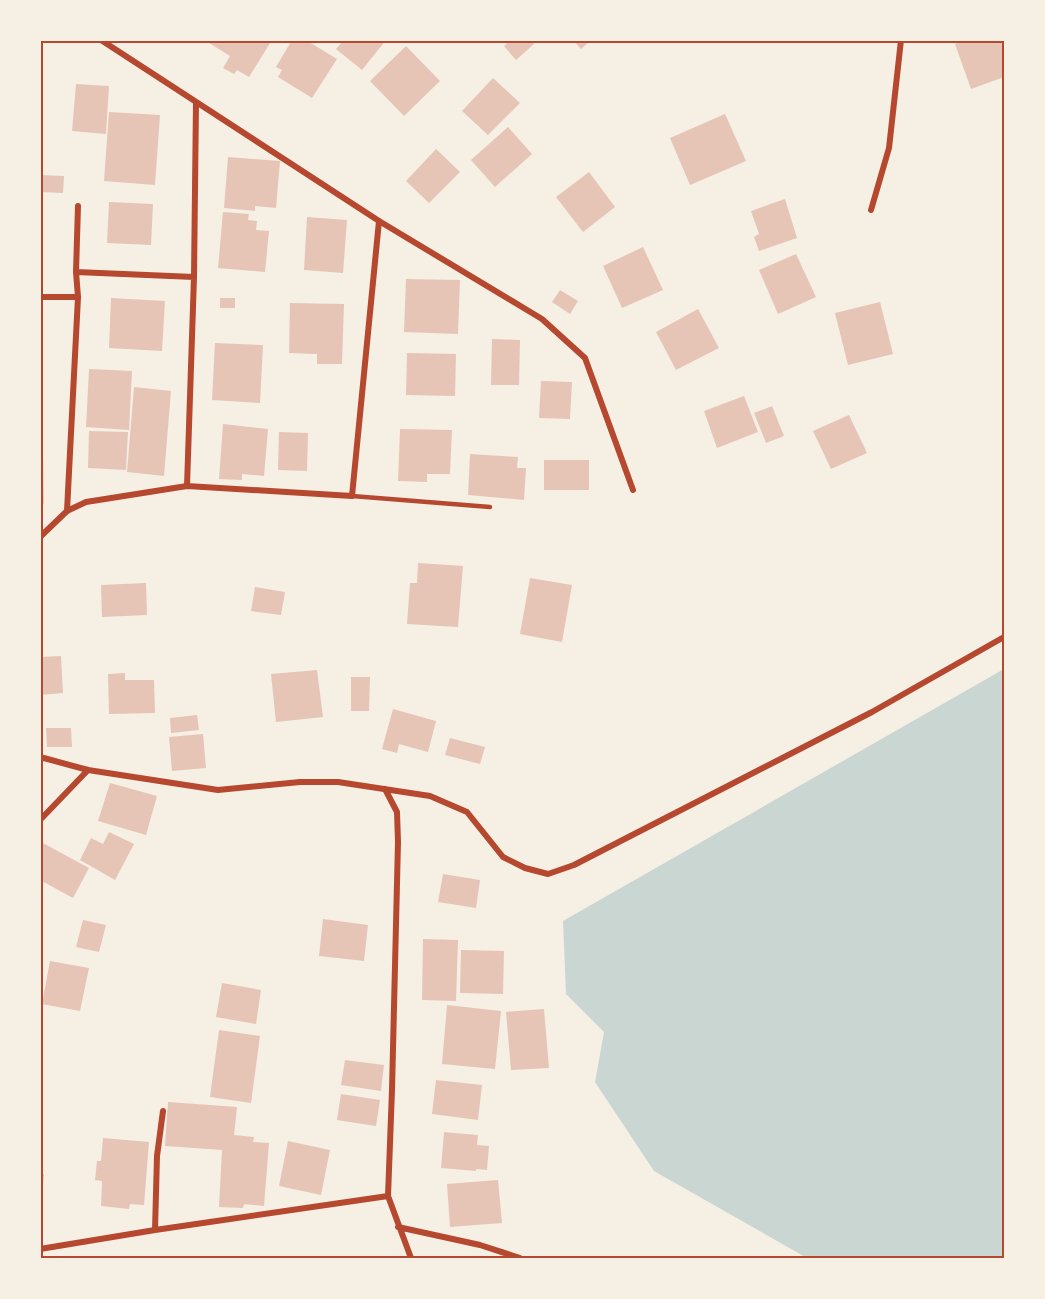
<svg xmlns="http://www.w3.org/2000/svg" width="1045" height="1299" font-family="Arial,sans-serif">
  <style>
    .water { fill: #c9d6d2 }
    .building { fill: #e6c5b7 }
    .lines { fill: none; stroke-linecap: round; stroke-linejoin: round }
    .service { stroke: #b5482f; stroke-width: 4.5 }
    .minor { stroke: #b5482f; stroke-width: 6 }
    .neatline { fill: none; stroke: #b5482f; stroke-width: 2 }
  </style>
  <rect width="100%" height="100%" fill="#f6efe4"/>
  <path class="water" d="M 1004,669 L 1004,1258 L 807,1258 L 654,1171 L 595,1082 L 604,1032 L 566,994 L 563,921 Z"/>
  <path class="building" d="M 210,40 L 272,40 L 249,77 L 237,70 L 234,74 L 223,68 L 230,56 L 209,43 Z
    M 292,40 L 306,40 L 337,59 L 312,98 L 278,77 L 282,70 L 276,67 Z
    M 344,40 L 386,40 L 362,70 L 336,49 Z
    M 511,40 L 531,40 L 534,44 L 516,60 L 504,46 Z
    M 573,40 L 591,40 L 581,49 Z
    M 966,40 L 1004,40 L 1004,77 L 971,89 L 955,44 Z
    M 406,46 L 440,81 L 404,116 L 370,81 Z
    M 493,78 L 520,103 L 488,135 L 462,111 Z
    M 76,84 L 109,86 L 106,134 L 72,131 Z
    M 109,112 L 160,115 L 155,185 L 104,181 Z
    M 725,114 L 746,161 L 690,185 L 670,138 Z
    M 508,127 L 532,154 L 495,187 L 471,160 Z
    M 436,149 L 460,172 L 429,203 L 406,181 Z
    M 228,157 L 280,161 L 276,208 L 255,206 L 255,211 L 224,208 Z
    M 589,172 L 615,207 L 583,232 L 556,197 Z
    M 40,175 L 64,176 L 63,193 L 40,192 Z
    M 785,199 L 797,238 L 759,251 L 754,237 L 759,234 L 751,211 Z
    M 109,202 L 153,204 L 151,245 L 107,243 Z
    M 223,212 L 249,214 L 248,220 L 257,221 L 256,230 L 269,231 L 265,272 L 218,268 Z
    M 307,217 L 347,220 L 343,273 L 304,270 Z
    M 643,247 L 663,290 L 622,308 L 603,266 Z
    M 796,254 L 816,297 L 778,314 L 759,270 Z
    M 406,279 L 460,280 L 458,334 L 404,332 Z
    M 560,290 L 578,301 L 570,314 L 552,302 Z
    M 111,298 L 165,301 L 162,351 L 109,348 Z
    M 220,298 L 235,298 L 235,308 L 220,308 Z
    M 880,302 L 893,354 L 848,365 L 835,313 Z
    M 290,303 L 344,304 L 342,364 L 317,364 L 317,354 L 289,353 Z
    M 698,309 L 719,348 L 676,370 L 656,332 Z
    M 492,339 L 520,340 L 519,385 L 491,385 Z
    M 215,343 L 263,345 L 260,403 L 212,400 Z
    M 407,353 L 456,354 L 455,396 L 406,395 Z
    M 89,369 L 132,371 L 129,430 L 86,427 Z
    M 541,381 L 572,382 L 570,419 L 539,418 Z
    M 134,387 L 171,391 L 164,476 L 127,472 Z
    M 744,396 L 758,432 L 717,448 L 704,411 Z
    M 772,406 L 784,436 L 766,443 L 754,413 Z
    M 849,415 L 867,453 L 831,469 L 813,431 Z
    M 223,424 L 268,429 L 264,476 L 242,474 L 242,480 L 219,479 Z
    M 400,429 L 452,430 L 450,474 L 427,474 L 427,482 L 398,481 Z
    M 89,431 L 128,432 L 126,470 L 88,468 Z
    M 279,432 L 308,433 L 307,471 L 278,470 Z
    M 470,454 L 518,457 L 517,468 L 526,468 L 524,500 L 468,495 Z
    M 40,456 L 43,456 L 44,504 L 40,504 Z
    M 544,460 L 589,460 L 589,490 L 544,490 Z
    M 418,563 L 463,566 L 458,627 L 407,624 L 410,583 L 417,583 Z
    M 530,578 L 572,585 L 562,642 L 520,634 Z
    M 146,583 L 147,615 L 102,617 L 101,585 Z
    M 255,587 L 285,592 L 281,615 L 251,611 Z
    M 61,656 L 63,693 L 40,695 L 40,657 Z
    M 317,670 L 323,717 L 276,722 L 271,674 Z
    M 125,673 L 125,680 L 154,680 L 155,713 L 109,714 L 108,674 Z
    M 351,677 L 370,677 L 369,711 L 351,711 Z
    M 393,709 L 436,721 L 428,752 L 399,744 L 397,753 L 382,749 Z
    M 197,715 L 199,730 L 171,733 L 170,718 Z
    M 46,728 L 71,728 L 72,747 L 47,747 Z
    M 203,734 L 206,768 L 172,771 L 169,737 Z
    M 450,738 L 485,747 L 480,764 L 445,755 Z
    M 110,783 L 157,796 L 146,835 L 98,821 Z
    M 109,832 L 134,844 L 115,880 L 80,860 L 91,838 L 103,844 Z
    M 41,842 L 89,868 L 73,898 L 40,880 Z
    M 443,874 L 480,880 L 476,908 L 438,902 Z
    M 323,919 L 368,925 L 364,961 L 319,956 Z
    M 83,920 L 106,925 L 99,952 L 76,947 Z
    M 423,939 L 458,940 L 456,1001 L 422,1000 Z
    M 461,950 L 504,951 L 503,994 L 460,993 Z
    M 50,961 L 89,968 L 80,1011 L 42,1004 Z
    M 222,983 L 261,990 L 256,1024 L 216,1017 Z
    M 447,1005 L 501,1011 L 495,1069 L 442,1064 Z
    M 544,1009 L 549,1068 L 511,1070 L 506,1012 Z
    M 219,1030 L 260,1036 L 251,1103 L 210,1097 Z
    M 345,1060 L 384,1065 L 381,1091 L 341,1085 Z
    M 436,1080 L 482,1085 L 478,1120 L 432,1114 Z
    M 341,1094 L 380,1100 L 376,1126 L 337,1120 Z
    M 168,1102 L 237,1107 L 234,1135 L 254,1137 L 253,1142 L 269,1143 L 264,1206 L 244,1204 L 243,1208 L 219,1207 L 222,1150 L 165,1146 Z
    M 444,1132 L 478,1135 L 477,1145 L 489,1146 L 487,1170 L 476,1169 L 476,1171 L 441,1168 Z
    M 103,1138 L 149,1142 L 144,1205 L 130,1204 L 129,1209 L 101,1206 L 102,1181 L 95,1180 L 97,1161 L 101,1161 Z
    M 288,1141 L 330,1150 L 321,1195 L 279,1186 Z
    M 40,1174 L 44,1174 L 42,1198 L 40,1198 Z
    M 498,1180 L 502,1223 L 450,1227 L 447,1184 Z"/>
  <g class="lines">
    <path class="service" d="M 352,496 L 490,507"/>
    <path class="minor" d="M 101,40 L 379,221 L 542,319 L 585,358 L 633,490
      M 871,210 L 889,148 L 901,40
      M 76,272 L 194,277
      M 40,297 L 78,297
      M 187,486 L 194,277 L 196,102
      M 67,511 L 78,297 L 76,272 L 78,206
      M 40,537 L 67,511 L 86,502 L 187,486 L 352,496 L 379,221
      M 40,757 L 88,770 L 218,790 L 300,782 L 338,782 L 430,796 L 467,812 L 503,857 L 525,868 L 548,874 L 574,865 L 872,712 L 1004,637
      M 385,789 L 397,812 L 398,842 L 392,1090 L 388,1196 L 411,1258
      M 40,820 L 88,770
      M 398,1227 L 480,1245 L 520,1258
      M 155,1230 L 157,1156 L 163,1111
      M 40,1249 L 155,1230 L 388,1196"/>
  </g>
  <rect width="1045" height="1299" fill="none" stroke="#f6efe4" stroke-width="84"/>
  <rect x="42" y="42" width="961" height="1215" class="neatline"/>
</svg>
